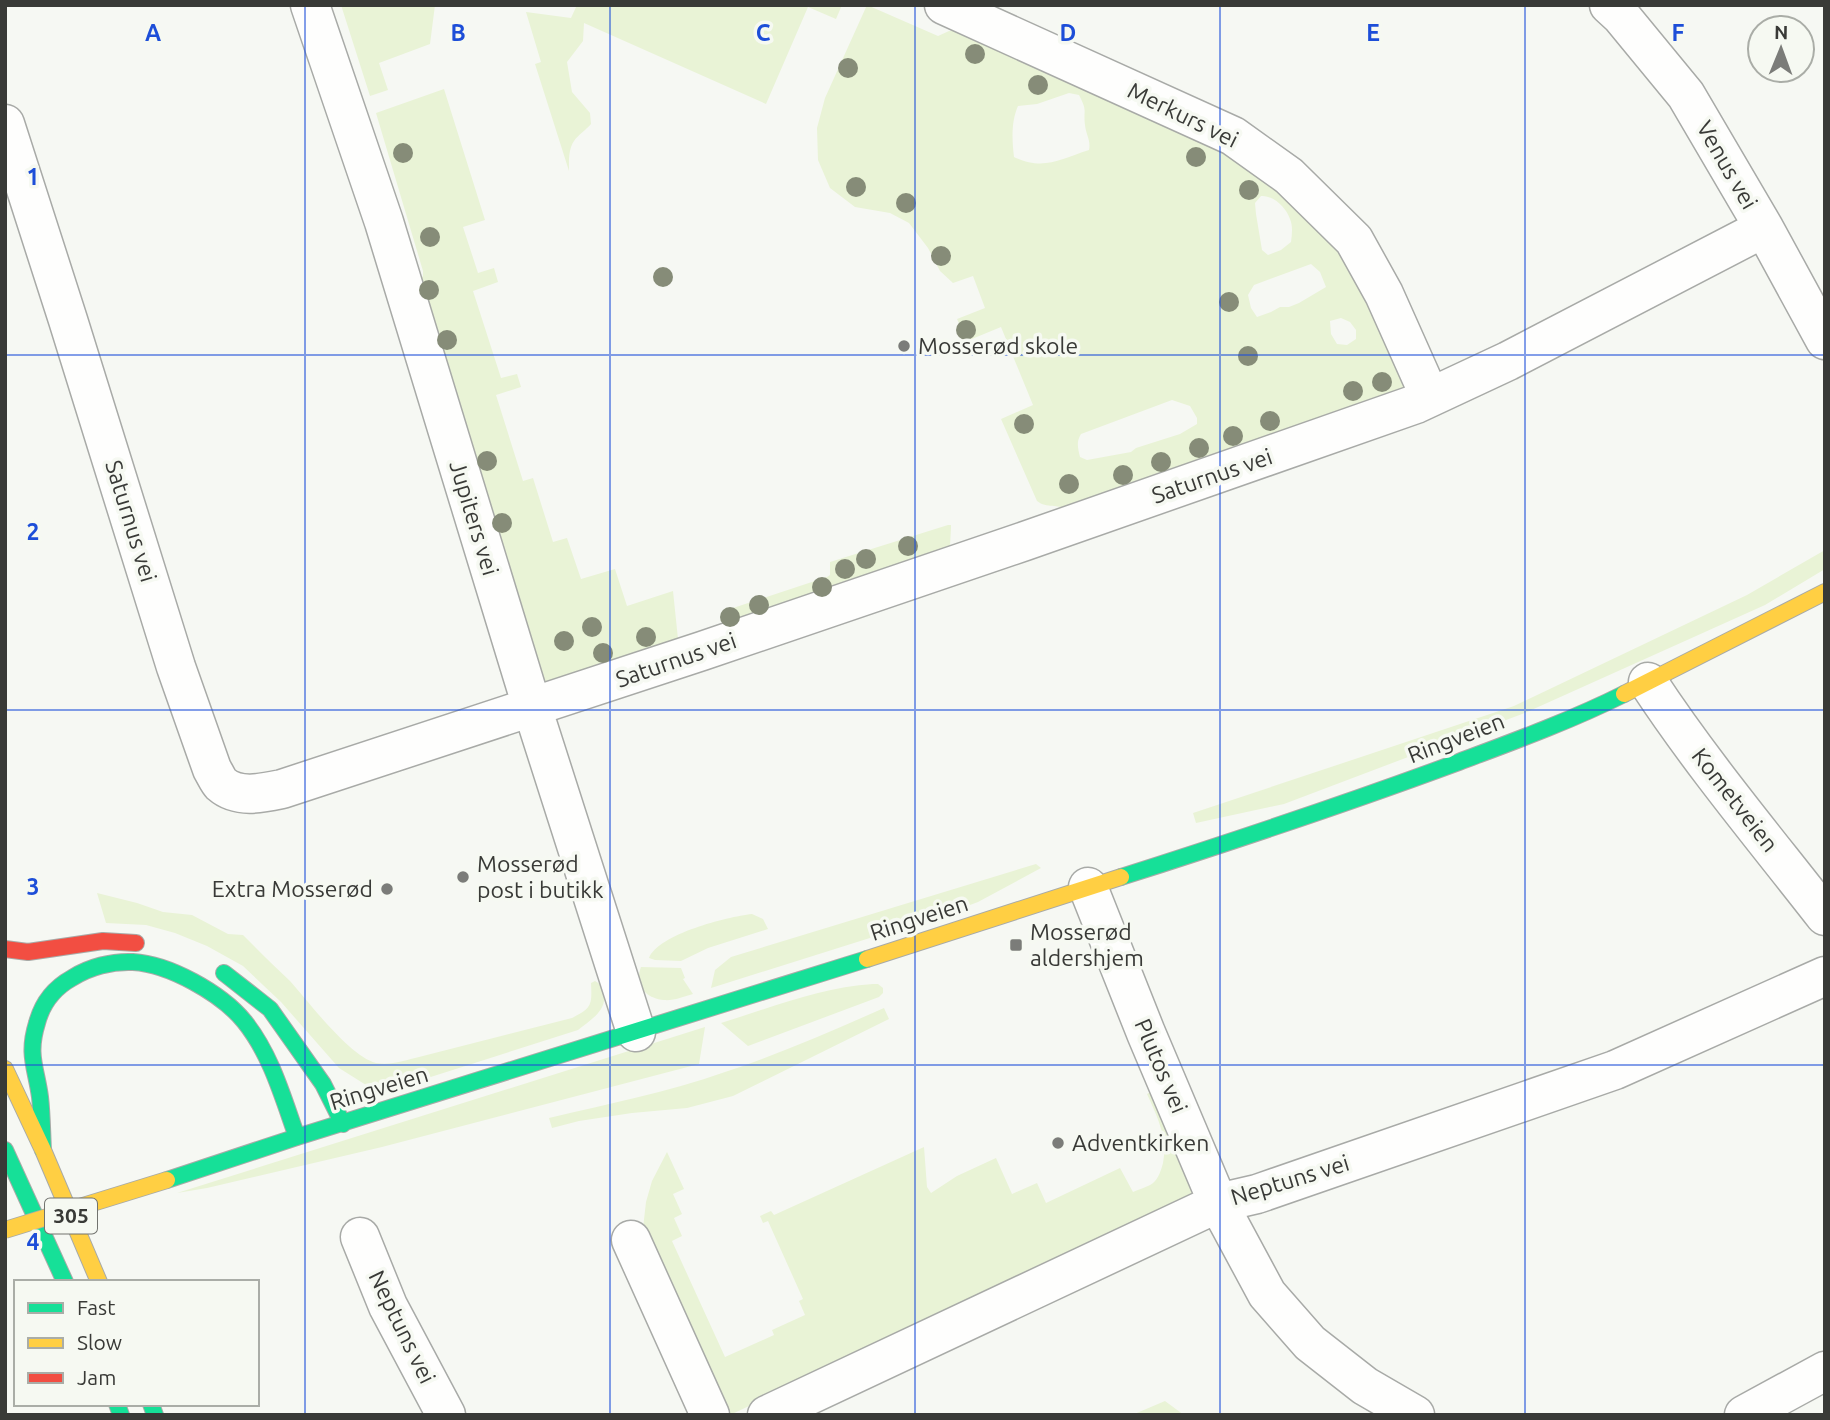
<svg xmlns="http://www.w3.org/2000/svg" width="1830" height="1420" font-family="Ubuntu,sans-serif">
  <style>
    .green { fill: #e9f3d6; fill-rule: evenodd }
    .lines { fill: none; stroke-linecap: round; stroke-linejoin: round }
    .street-casing { stroke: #a8aaa7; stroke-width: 41 }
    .fast-casing { stroke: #a8aaa7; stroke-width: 18 }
    .slow-casing { stroke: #a8aaa7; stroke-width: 18 }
    .jam-casing { stroke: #a8aaa7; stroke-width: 18 }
    .street { stroke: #fefefd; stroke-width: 38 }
    .fast { stroke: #16e098; stroke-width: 16 }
    .slow { stroke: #ffcf43; stroke-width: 16 }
    .jam { stroke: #f24e42; stroke-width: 16 }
    .slow-bridge-casing { stroke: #a8aaa7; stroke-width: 18; stroke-linecap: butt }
    .slow-bridge { stroke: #ffcf43; stroke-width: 16 }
    .tree { fill: #868c78 }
    .grid { fill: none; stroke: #1d4ed8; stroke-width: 2; stroke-opacity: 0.55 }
    .poi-dot { fill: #7b7c79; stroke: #f6f9f2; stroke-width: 2.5 }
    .labels { text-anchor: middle; stroke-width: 7; stroke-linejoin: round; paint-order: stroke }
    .shield { fill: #f6f9f2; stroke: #72736f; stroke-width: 2 }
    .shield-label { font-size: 21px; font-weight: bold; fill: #393a37 }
    .street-label { font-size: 23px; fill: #393a37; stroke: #f6f9f2 }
    .poi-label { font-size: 23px; fill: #393a37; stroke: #f6f9f2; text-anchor: start }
    .grid-label { font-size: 23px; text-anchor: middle; font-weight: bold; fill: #1d4ed8; stroke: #f6f9f2; stroke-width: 7; stroke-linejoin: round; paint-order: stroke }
  </style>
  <rect width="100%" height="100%" fill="#f6f8f3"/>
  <path class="green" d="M 341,5 L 435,5 L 430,44 L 379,63 L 388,90 L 370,96 Z
    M 577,5 L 842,5 L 836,19 L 808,7 L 766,104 L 584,23 L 583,41 L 567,62 L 572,92 L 590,113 L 591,124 C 586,130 578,135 574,141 C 568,150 569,162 569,171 L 535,64 L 541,62 L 526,12 L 571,18 Z
    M 867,5 L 938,36 L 949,31 L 971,30 L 1229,146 L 1343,247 L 1407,379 L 1404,389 L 1066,510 C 1058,503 1047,509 1037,501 L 1001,419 L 1033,405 L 1001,327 L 967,341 L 957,319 L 985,308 L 973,276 L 953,283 L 940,271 L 928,248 L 909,223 L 890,213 L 855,207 L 830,188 L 818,160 L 817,128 L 825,98 ZM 1069,93 L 1079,95 C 1088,112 1083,109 1085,125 C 1086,135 1091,140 1089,150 C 1060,159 1044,171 1014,157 C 1012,140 1011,122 1018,106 L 1037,104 ZM 1261,196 C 1273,195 1286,207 1290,219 C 1293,226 1292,234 1291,242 L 1281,250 L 1268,255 L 1262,250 L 1256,214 L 1255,203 ZM 1311,264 L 1320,272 L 1326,287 L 1299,303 L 1289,307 L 1280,307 L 1271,312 L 1257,317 L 1251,308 L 1248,295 L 1254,285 ZM 1341,318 L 1350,322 L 1356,330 L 1356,339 L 1347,345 L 1337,344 L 1331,334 L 1330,321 ZM 1172,400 L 1190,406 L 1197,418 L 1197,424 L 1180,434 L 1136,448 L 1131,452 L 1087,460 L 1080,457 C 1078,448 1076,442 1081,434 Z
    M 444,89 L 485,220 L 463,227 L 478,273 L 494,268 L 498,282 L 473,291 L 501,378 L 517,374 L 521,387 L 496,395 L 523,481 L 533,478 L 553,542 L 567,538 L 581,579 L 615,569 L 627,606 L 673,591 L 678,639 L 544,683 L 416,284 L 423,276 L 423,271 L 376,113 Z
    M 948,525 L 951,525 L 951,528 L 950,546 L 946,556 L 725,626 L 723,614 L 727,610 L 827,577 L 830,575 L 830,562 Z
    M 1825,550 L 1825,569 L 1765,605 L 1527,712 L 1284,804 L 1196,823 L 1193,813 L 1514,706 L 1747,595 Z
    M 1036,864 L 1041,868 L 978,902 L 946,914 L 711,988 L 715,970 L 731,957 Z
    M 97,893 L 137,903 L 163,912 L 192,915 L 228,934 L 243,935 C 259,951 274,966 290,981 C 309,1002 349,1056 376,1063 C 390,1066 406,1060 419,1057 L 572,1018 C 592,1008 592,1005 591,983 L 595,981 C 601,984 603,987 604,994 C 607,1011 589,1021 578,1030 L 393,1089 L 366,1085 L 339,1068 L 281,1002 L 243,966 L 207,946 L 175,933 L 146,925 L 106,923 Z
    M 752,914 L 763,919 L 768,929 L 708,948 L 681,961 L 655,960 L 649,958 C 659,934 726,917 752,914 Z
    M 641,967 L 681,968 L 685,978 L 683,979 L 693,994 C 683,997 673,1001 664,1000 C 645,998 634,985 641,967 Z
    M 873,984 L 878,984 L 883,988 L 883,993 L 879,997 L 748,1046 L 721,1023 C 770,1008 821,987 873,984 Z
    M 884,1008 L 889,1019 L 733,1096 L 687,1108 L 632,1113 L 579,1121 L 552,1128 L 549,1118 C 608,1104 668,1092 725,1072 C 779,1054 832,1031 884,1008 Z
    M 705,1027 L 699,1064 L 382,1147 L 207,1188 L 177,1193 Z
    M 1156,1089 L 1193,1191 L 1189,1201 L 732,1414 L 723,1408 L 642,1237 L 646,1202 L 652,1181 L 667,1152 L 684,1189 L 673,1194 L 682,1214 L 674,1218 L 682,1236 L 672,1241 L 725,1357 L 774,1335 L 772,1330 L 805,1315 L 799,1301 L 803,1299 L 768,1221 L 763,1223 L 760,1216 L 771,1211 L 774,1215 L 924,1147 L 927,1187 L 931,1193 L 957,1176 L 996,1158 L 1012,1194 L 1037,1183 L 1046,1203 L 1120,1168 L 1133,1192 C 1139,1189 1148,1187 1153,1183 C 1159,1178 1161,1170 1163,1163 C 1168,1138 1157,1116 1147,1094 Z
    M 1165,1401 L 1184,1415 L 1132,1415 Z"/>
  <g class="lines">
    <g class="street-casing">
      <path id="street" d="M 310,5 L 384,222 L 532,707 L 636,1032
        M 944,5 L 1233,136 L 1289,176 L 1354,240 L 1384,294 L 1430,397
        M 1609,5 L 1621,16 L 1686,95 L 1764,228 L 1825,340
        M 5,124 L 68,320 L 176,667 L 212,769 C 215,774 218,781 221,784 C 238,799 263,793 282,789 L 702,651 L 1025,541 L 1416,404 L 1508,361 L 1764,228
        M 1648,682 C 1702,764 1765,839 1825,916
        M 1088,887 L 1146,1033 L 1218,1203 L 1267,1294 L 1310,1343 L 1365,1386 L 1415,1415
        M 360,1237 L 388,1306 L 446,1415
        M 631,1240 L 710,1415
        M 767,1415 L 1218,1203 L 1257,1194 L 1615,1070 L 1825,976
        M 1744,1415 L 1825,1371"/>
    </g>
    <g class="fast-casing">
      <path id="fast" d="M 1121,877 C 1234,841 1345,804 1456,763 C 1512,742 1570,721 1624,694
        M 224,973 L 270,1009 L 323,1084 L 343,1124
        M 5,1150 L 65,1282
        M 43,1150 C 42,1132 42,1114 40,1097 C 36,1067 27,1055 37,1023 C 42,1004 54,988 72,978 C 89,967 112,961 133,962 C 169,964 221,993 244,1021 C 271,1054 283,1098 297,1137
        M 167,1180 L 297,1137 L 867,959
        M 117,1404 L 121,1415
        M 151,1404 L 155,1415"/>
    </g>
    <g class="slow-casing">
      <path id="slow" d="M 1624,694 L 1825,592
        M 867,959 L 1121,877
        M 5,1069 L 43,1150 L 99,1282"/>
    </g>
    <g class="jam-casing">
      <path id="jam" d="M 5,949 L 28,952 L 103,941 L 136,943"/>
    </g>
    <use href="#street" class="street"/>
    <use href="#fast" class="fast"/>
    <use href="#slow" class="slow"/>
    <use href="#jam" class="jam"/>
    <g class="slow-bridge-casing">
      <path id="slow-bridge" d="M 5,1230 L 167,1180"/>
    </g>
    <use href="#slow-bridge" class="slow-bridge"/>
  </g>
  <g class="tree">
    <circle cx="975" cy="54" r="10"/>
    <circle cx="848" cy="68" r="10"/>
    <circle cx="1038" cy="85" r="10"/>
    <circle cx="403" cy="153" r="10"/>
    <circle cx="1196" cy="157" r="10"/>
    <circle cx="856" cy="187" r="10"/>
    <circle cx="1249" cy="190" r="10"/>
    <circle cx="906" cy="203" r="10"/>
    <circle cx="430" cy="237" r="10"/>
    <circle cx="941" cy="256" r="10"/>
    <circle cx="663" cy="277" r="10"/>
    <circle cx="429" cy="290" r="10"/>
    <circle cx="1229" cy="302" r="10"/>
    <circle cx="966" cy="330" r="10"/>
    <circle cx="447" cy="340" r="10"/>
    <circle cx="1248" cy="356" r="10"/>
    <circle cx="1382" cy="382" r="10"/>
    <circle cx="1353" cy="391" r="10"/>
    <circle cx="1270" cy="421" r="10"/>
    <circle cx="1024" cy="424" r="10"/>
    <circle cx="1233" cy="436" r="10"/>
    <circle cx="1199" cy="448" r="10"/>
    <circle cx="487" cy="461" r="10"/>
    <circle cx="1161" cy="462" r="10"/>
    <circle cx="1123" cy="475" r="10"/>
    <circle cx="1069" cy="484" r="10"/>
    <circle cx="502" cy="523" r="10"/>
    <circle cx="908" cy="546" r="10"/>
    <circle cx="866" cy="559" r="10"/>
    <circle cx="845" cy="569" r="10"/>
    <circle cx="822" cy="587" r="10"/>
    <circle cx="759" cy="605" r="10"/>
    <circle cx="730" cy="617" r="10"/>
    <circle cx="592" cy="627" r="10"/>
    <circle cx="646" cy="637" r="10"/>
    <circle cx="564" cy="641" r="10"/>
    <circle cx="603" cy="653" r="10"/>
  </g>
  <path class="grid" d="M 305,5 L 305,1415M 610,5 L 610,1415M 915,5 L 915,1415M 1220,5 L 1220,1415M 1525,5 L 1525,1415M 5,355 L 1825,355M 5,710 L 1825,710M 5,1065 L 1825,1065"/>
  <g class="poi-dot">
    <circle cx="904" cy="346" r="7"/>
    <circle cx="463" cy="877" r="7"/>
    <circle cx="387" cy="889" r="7"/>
    <rect x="1009" y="938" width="14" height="14" rx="3.5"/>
    <circle cx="1058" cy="1143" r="7"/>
  </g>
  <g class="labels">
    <rect class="shield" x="45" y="1198.5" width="52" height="35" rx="5"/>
    <g class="shield-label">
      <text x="71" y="1223">305</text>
    </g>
    <g class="street-label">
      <text transform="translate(1183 115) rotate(26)" y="8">Merkurs vei</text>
      <text transform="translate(1727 165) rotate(60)" y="8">Venus vei</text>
      <text transform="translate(1212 476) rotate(-19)" y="8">Saturnus vei</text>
      <text transform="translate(474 518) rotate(73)" y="8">Jupiters vei</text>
      <text transform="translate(131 521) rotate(73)" y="8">Saturnus vei</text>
      <text transform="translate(676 660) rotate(-19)" y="8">Saturnus vei</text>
      <text transform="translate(1456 738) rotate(-21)" y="8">Ringveien</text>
      <text transform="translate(1735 800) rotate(52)" y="8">Kometveien</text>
      <text transform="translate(919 918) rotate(-18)" y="8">Ringveien</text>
      <text transform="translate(1161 1066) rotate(67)" y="8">Plutos vei</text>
      <text transform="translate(379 1088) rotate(-17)" y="8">Ringveien</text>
      <text transform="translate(1290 1180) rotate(-17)" y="8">Neptuns vei</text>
      <text transform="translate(402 1327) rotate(64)" y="8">Neptuns vei</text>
    </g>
    <g class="poi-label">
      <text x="918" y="354">Mosserød skole</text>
      <text x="477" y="872">Mosserød<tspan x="477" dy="26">post i butikk</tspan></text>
      <text x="373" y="897" text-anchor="end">Extra Mosserød</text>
      <text x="1030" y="940">Mosserød<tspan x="1030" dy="26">aldershjem</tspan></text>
      <text x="1072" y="1151">Adventkirken</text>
    </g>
  </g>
  <g class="grid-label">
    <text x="153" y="41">A</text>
    <text x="458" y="41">B</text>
    <text x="763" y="41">C</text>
    <text x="1068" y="41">D</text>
    <text x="1373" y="41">E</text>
    <text x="1678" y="41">F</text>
    <text x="33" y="185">1</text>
    <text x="33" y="540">2</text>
    <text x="33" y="895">3</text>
    <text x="33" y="1250">4</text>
  </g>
  <rect width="1830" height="1420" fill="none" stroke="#393a37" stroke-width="14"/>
  <rect x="14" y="1280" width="245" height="126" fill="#f6f9f2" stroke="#aaada7" stroke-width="2"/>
  <rect x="28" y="1303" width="35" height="10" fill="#16e098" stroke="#aaada7" stroke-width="2"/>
  <text x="77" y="1315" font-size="21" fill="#393a37">Fast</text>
  <rect x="28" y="1338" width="35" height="10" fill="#ffcf43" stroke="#aaada7" stroke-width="2"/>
  <text x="77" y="1350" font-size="21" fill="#393a37">Slow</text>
  <rect x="28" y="1373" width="35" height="10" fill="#f24e42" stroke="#aaada7" stroke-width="2"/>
  <text x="77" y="1385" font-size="21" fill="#393a37">Jam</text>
  <g transform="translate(1781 49) rotate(1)"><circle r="33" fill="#f6f9f2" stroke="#aaada7" stroke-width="2"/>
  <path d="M0-5L12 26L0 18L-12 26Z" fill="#7b7c79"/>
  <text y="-10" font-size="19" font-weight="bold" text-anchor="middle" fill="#393a37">N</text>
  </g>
</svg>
